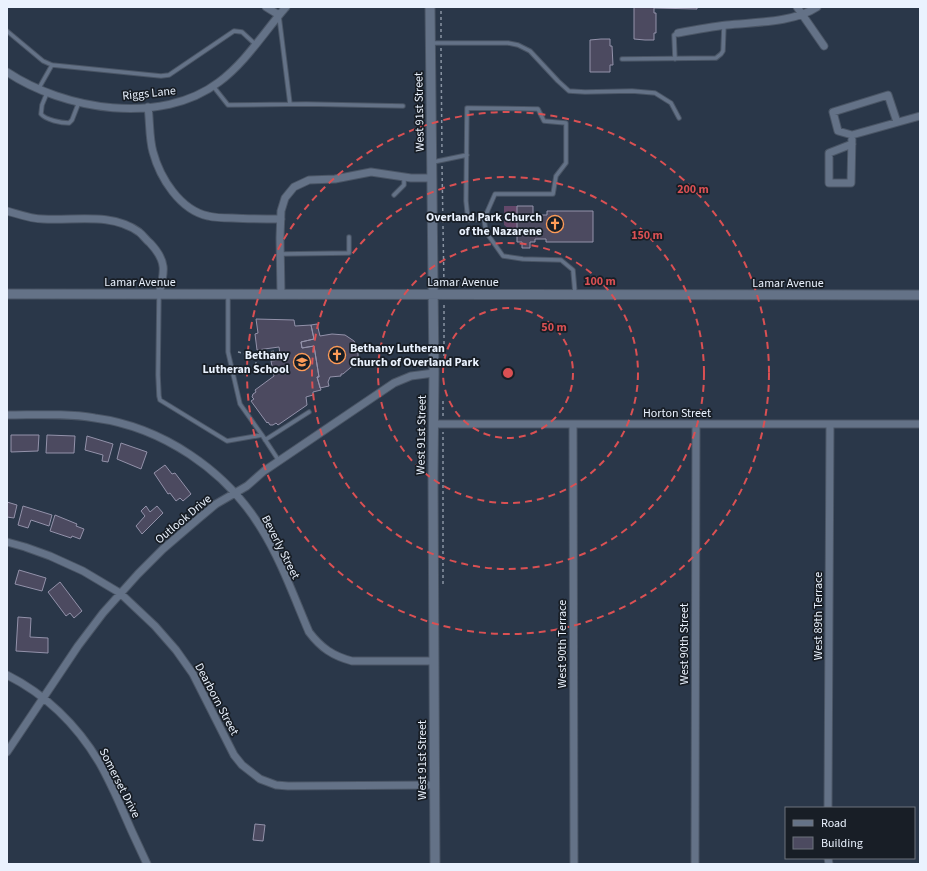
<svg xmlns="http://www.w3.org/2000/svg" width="927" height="871" font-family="'Source Sans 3',sans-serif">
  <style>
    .green { fill: #64486a }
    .building { fill: #4c4a60; stroke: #9392aa }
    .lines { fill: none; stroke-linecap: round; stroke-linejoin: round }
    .service-casing { stroke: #4a5565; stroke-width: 5.5 }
    .minor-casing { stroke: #4a5565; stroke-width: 9 }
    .tertiary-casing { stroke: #4a5565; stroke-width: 11 }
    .path { stroke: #8994a3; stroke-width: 1.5; stroke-dasharray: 3 3; stroke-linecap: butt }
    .service { stroke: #647287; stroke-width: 3.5 }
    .minor { stroke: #647287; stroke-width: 7 }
    .tertiary { stroke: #647287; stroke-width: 9 }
    .ring { fill: none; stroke: #da5053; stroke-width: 2; stroke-dasharray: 7 5 }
    .labels { text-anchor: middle; stroke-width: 3.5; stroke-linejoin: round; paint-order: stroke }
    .street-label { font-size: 12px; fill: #eaf2fe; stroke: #181e26 }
    .poi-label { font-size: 12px; font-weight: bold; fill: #eaf2fe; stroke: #181e26; text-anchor: end }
    .centre { fill: #da5053; stroke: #181e26; stroke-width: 2 }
    .ring-label { font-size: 12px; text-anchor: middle; font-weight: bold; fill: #da5053; stroke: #181e26; stroke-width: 3.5; stroke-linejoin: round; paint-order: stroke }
  </style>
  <rect width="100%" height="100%" fill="#2a3749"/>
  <path class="green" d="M 504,206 L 517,206 L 517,232 L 514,233 L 504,225 Z"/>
  <path class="building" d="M 634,7 L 697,7 L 697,9 L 654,8 L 654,13 L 656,13 L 656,33 L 654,33 L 654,40 L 645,40 L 634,39 Z
    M 601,39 L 610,39 L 610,46 L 612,46 L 613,65 L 610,65 L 610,72 L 590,72 L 590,40 Z
    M 517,206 L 533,206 L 533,215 L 547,215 L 547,211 L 593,211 L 593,242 L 546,242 L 546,239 L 535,239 L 535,242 L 530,242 L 530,248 L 522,248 L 522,242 L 517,242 Z
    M 256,319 L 294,320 L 295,326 L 311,325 L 314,339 L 301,342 L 302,348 L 314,346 L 319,377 L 317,377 L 321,390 L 313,392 L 313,395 L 306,397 L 307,405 L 278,425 L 276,423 L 273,425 L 270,425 L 268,422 L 267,423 L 251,401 L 254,399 L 252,397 L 253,394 L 256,392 L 255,390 L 274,376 L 271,361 L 281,360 L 279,347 L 257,350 L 255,334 L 258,333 Z
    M 317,324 L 320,336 L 332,334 L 345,335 L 354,341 L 358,349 L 358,361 L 343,374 L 341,374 L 341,376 L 330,377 L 328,382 L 329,386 L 320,388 L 317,377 L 319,377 L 314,346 L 302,348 L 301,342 L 314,339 L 311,325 Z
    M 11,435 L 39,435 L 38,451 L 11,452 Z
    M 47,435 L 75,436 L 74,453 L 46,453 Z
    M 87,436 L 113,444 L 108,462 L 102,461 L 103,455 L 85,450 Z
    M 121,443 L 147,452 L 141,469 L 117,459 Z
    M 165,465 L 172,474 L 175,473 L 191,494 L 183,501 L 180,498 L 176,501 L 170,493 L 168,494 L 154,473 Z
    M 7,502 L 17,505 L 14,518 L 7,517 Z
    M 23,506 L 52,515 L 49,526 L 31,520 L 28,528 L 18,525 Z
    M 146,506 L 150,512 L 157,506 L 163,513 L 142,534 L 136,526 L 145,516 L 141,511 Z
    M 55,515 L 77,524 L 76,526 L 84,529 L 80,539 L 72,536 L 71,538 L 50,531 Z
    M 19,570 L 46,578 L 42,591 L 15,584 Z
    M 60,582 L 82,611 L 74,618 L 70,613 L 66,616 L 48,592 Z
    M 18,617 L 31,618 L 30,637 L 48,638 L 48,653 L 16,651 Z
    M 255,824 L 265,825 L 263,841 L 253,840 Z"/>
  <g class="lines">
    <g class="service-casing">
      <path id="service" d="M 279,16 L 290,104
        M 7,31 L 43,61 L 52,65 L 161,76 L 169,75 L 234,31 L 242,32 L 255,44
        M 431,43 L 508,43 L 518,45 L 530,51 L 558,81 L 569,91 L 585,92 L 632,91 L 655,93 L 671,103 L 679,118
        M 622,59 L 716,58 L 721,54 L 723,51 L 724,25
        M 675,59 L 674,35 L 678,33
        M 213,86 L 228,105 L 306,104 L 403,106
        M 39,88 L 52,65
        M 47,93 L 42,105 L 41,114 C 46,120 61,123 69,123 L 72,120 L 79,102
        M 433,162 L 467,155
        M 394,195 L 404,185 L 404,177
        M 484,219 L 495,194 L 553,194 L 556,176 L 566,163 L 566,123 L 544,121 L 538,109 L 467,108 L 466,201 L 468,220 L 484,219 L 486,232 L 503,256 L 523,259 L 561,260 L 573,270 L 575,293
        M 281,254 L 349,253 L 349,237
        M 159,295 L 158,375 L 159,396 L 160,400 L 227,441 L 262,435 L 279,461
        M 228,295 L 228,352 L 240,404 L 262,435
        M 265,440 L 309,412"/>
    </g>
    <g class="minor-casing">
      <path id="minor" d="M 266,7 L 279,15
        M 797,7 L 824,46
        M 678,33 C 694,30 710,27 727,25 C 754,22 793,23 817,7
        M 7,72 C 64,110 161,126 219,82 C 246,62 264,32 286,7
        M 148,107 C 150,121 149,138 153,152 C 160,178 180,210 208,216 C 216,218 224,218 232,218 C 248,219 265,219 281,219
        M 852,135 L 851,183 L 829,183 L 829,153 L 852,144
        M 852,135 L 838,131 L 833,112 L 888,95 L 897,122
        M 852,135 L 920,116
        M 7,211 C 18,214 31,219 43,219 C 75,221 111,212 139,232 C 143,235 146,240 150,243 C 167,261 165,271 159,294
        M 281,294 L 280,238 L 281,211 L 285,198 L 294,187 L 309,180 L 335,179 L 371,172 L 411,178 L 432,178
        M 7,415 C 36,415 66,413 95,418 C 162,427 226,470 261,528 C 281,560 294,597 309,632 C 321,648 333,656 352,661 L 434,661
        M 433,424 L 920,424
        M 573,424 L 574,864
        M 7,542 L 25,547 L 50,556 L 83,571 L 120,593 L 155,626 L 176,650 L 193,674 L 234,755 L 242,765 L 260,779 L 276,785 L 288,786 L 434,785
        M 7,675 C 45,694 77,725 99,762 C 106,774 112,787 118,800 C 127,821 137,843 147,864
        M 7,752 L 78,646 L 103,613 L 138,574 L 163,549 L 198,519 L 216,504 L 247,486 L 264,471 L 394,383 L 411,376 L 434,373
        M 828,808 L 830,424
        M 828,858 L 829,864
        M 695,864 L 696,424"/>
    </g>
    <g class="tertiary-casing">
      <path id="tertiary" d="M 430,7 L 434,373 L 433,477 L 435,864
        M 7,294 L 920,295"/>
    </g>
    <path class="path" d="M 441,38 L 441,7
      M 441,48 L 442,154
      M 442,166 L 444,286
      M 238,352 C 251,355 264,360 277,358 L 275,351 L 259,354 L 253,372 L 242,374
      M 444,356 L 444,304
      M 443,416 L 443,400
      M 443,584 L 443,432"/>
    <use href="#service" class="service"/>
    <use href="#minor" class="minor"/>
    <use href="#tertiary" class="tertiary"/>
  </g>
  <g class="ring">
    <circle cx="508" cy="373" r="65"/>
    <circle cx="508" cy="373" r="130"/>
    <circle cx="508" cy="373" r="196"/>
    <circle cx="508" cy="373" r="261"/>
  </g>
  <defs>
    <g id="church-ring" transform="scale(0.9)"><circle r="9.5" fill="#181e26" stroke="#fe9c58" stroke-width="1.5"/><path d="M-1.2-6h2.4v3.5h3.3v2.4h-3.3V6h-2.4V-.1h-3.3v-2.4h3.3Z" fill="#fe9c58"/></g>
    <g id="school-ring" transform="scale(0.9)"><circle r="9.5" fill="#181e26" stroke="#fe9c58" stroke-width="1.5"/><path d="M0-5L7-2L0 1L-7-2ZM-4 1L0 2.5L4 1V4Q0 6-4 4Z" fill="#fe9c58"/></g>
  </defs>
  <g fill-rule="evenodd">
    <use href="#church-ring" x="555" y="224"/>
    <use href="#church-ring" x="337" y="355"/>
    <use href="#school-ring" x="302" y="362"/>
  </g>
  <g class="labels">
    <g class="street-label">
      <text transform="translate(149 93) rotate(-6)" y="4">Riggs Lane</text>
      <text transform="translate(419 112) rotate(-91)" y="4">West 91st Street</text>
      <text x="140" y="286">Lamar Avenue</text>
      <text x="463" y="286">Lamar Avenue</text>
      <text x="788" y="287">Lamar Avenue</text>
      <text x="677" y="417">Horton Street</text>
      <text transform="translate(421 435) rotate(-89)" y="4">West 91st Street</text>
      <text transform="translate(183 519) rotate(-40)" y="4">Outlook Drive</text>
      <text transform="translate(281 547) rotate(63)" y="4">Beverly Street</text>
      <text transform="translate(818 616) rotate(-90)" y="4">West 89th Terrace</text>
      <text transform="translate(562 644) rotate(-90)" y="4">West 90th Terrace</text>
      <text transform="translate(684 644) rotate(-90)" y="4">West 90th Street</text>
      <text transform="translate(217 699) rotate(62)" y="4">Dearborn Street</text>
      <text transform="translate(422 760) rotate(-90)" y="4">West 91st Street</text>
      <text transform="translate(120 783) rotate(63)" y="4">Somerset Drive</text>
    </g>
    <g class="poi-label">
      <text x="542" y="221">Overland Park Church<tspan x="542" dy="14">of the Nazarene</tspan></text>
      <text x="350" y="352" text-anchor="start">Bethany Lutheran<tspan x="350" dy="14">Church of Overland Park</tspan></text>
      <text x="289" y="359">Bethany<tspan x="289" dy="14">Lutheran School</tspan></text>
    </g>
  </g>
  <circle cx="508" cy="373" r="6" class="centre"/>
  <g class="ring-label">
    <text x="693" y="193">200 m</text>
    <text x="647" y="239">150 m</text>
    <text x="600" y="285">100 m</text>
    <text x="554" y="331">50 m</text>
  </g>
  <rect width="927" height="871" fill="none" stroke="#eaf2fe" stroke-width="16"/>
  <rect x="785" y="807" width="130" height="52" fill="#181e26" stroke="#6c737c"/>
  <rect x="793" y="820" width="20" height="6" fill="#647287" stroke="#6c737c"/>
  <text x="821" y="827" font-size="12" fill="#eaf2fe">Road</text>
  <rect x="793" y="837" width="20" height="12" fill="#4c4a60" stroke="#6c737c"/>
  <text x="821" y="847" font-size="12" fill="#eaf2fe">Building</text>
</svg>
